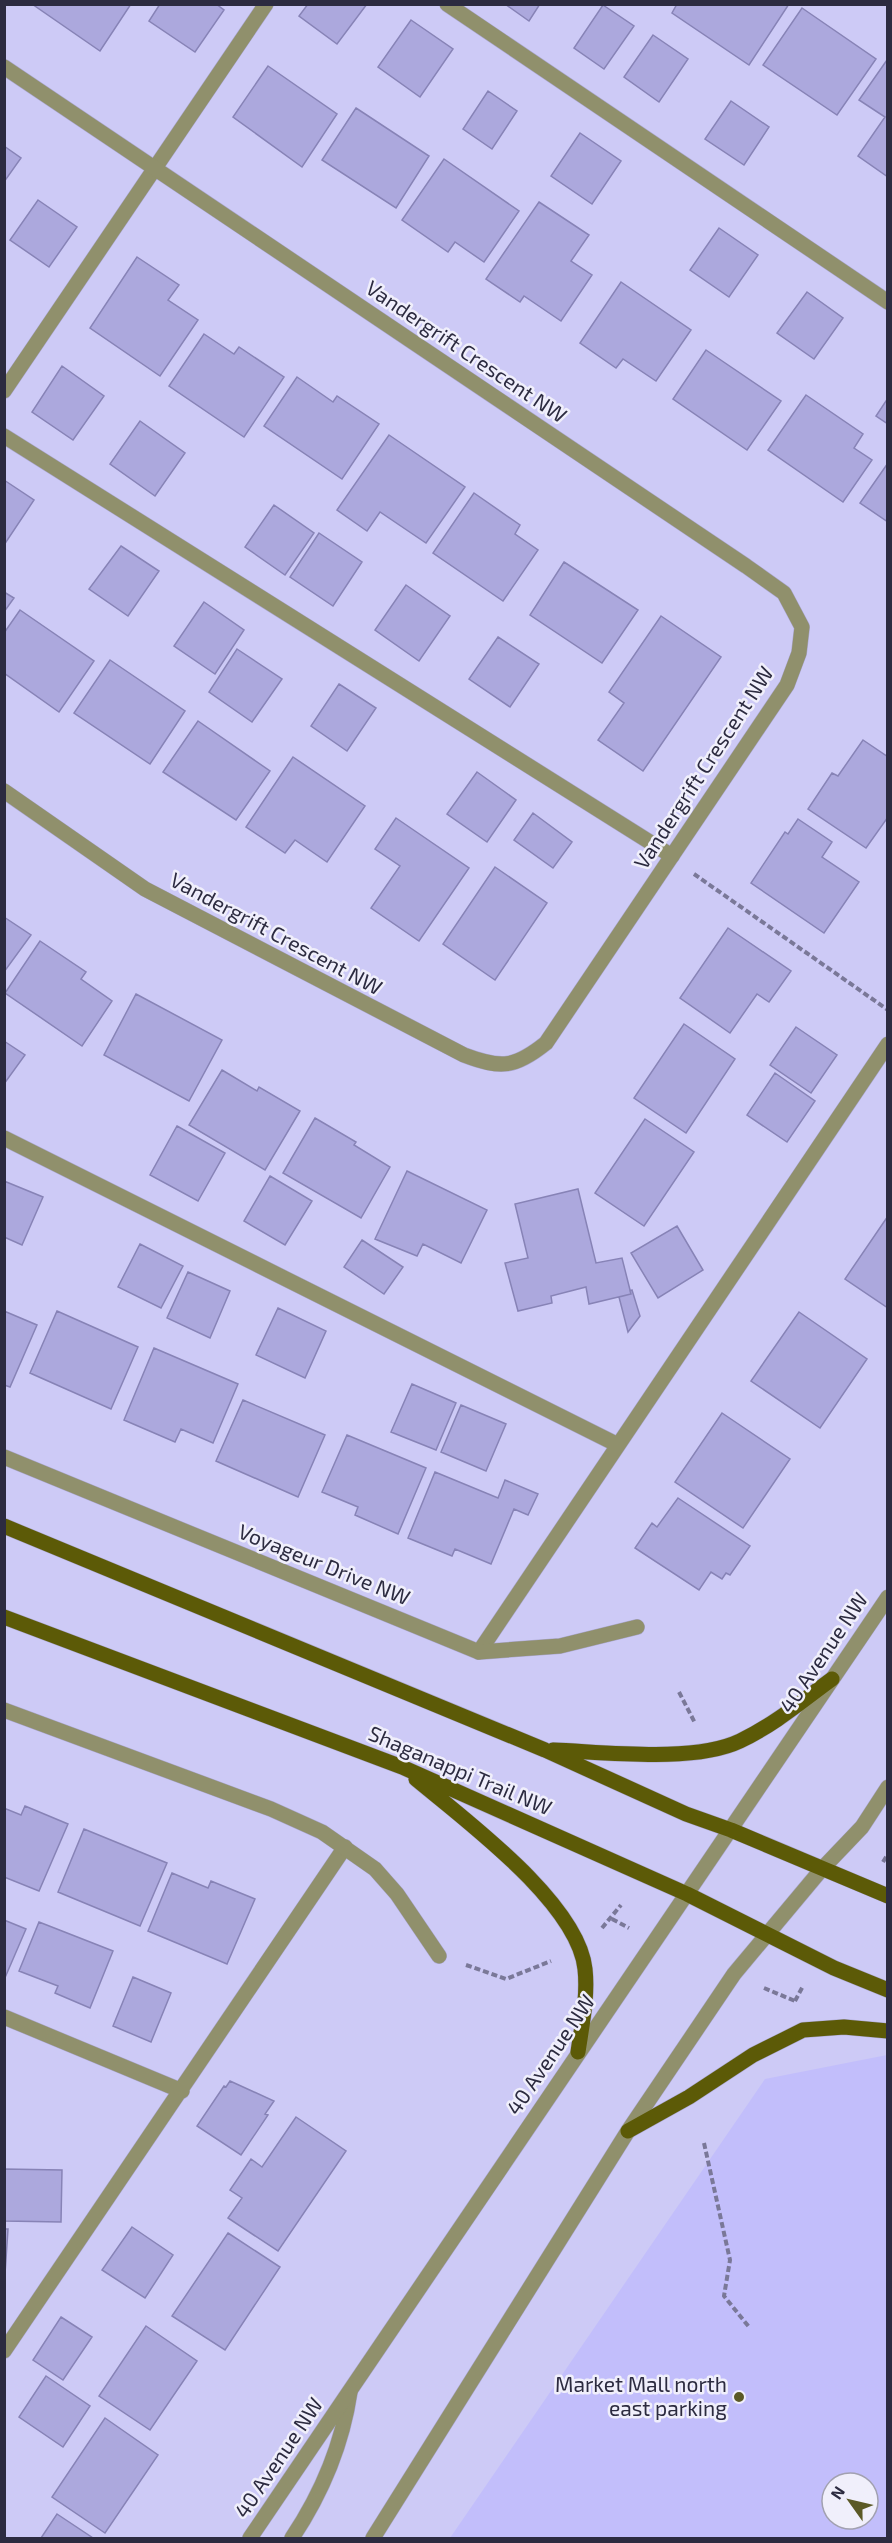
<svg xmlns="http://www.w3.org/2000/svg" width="892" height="2543" font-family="'Exo 2',sans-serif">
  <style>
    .built { fill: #c2befb; fill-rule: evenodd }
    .building { fill: #aca8dd; stroke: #8783b6; stroke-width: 1.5 }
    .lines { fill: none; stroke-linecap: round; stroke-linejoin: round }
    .service-casing { stroke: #aaa7ce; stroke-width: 16 }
    .minor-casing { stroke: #aaa7ce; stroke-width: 16 }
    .tertiary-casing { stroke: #aaa7ce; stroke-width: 16 }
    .primary-casing { stroke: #aaa7ce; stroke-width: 16 }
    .path { stroke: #7a7898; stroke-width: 4; stroke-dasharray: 6 3; stroke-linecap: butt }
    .service { stroke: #90906c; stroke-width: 15 }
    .minor { stroke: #90906c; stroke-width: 15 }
    .tertiary { stroke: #90906c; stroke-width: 15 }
    .primary { stroke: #5c5a07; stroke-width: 15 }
    .poi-dot { fill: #5b5926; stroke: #f0effb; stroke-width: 2 }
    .labels { text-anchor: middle; stroke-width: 5; stroke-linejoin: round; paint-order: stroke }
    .street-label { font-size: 21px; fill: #2c2b40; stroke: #f0effb }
    .poi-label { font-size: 21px; fill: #2c2b40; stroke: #f0effb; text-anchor: end }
  </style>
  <rect width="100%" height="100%" fill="#cdcaf6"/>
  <path class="built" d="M 887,2055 L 887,2538 L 450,2538 L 765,2079 ZM 832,2483 L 868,2483 L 868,2519 L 832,2519 Z"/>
  <path class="building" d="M 32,4 L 131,4 L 100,51 Z
    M 160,4 L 216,4 L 224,10 L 195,52 L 149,21 Z
    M 308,4 L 367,4 L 337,44 L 299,16 Z
    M 505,4 L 540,4 L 529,21 Z
    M 677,4 L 789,4 L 749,65 L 672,13 Z
    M 603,5 L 634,26 L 604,69 L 574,48 Z
    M 802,8 L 876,59 L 837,115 L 763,65 Z
    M 411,20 L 453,49 L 420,97 L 378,67 Z
    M 653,35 L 688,59 L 659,102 L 624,77 Z
    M 887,60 L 888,61 L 888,177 L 858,156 L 885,117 L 859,100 Z
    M 268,66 L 337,114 L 302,167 L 233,117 Z
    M 488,91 L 517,111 L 492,149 L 463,129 Z
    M 731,101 L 769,127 L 744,165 L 705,139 Z
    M 356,108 L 429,156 L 396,208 L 322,160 Z
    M 580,133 L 621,161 L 592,204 L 551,176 Z
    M 4,146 L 21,158 L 4,182 Z
    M 444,159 L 519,211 L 484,262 L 455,242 L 448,252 L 402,220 Z
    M 38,200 L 77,227 L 49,267 L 10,240 Z
    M 539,202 L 589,235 L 571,261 L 592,275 L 561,321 L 524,296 L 520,302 L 486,279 Z
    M 719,228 L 758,255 L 729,297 L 690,270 Z
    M 137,257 L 179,285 L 168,300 L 198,320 L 160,376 L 90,328 Z
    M 621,282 L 691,330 L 656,381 L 623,359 L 616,368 L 580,343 Z
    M 807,292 L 843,318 L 814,359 L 777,333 Z
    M 204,334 L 234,354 L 239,347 L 284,377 L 244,437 L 169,386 Z
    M 706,350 L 781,401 L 747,450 L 673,399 Z
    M 62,366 L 104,396 L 73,440 L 32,412 Z
    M 297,377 L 333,402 L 337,396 L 379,424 L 342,479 L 264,426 Z
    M 806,395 L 863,434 L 854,448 L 872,460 L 843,502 L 768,450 Z
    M 888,398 L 888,424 L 876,416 Z
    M 140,421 L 185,453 L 155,496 L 110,464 Z
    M 389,435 L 465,487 L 426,543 L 380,512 L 367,531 L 337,510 Z
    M 888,463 L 888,522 L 860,503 Z
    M 4,480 L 34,500 L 4,545 Z
    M 474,493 L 520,525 L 515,534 L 538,550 L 503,601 L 433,553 Z
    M 274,505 L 314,533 L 285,575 L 245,547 Z
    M 319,533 L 362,562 L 333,606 L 290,577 Z
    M 121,546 L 159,571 L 128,616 L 89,589 Z
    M 564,562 L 638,610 L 602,663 L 530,615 Z
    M 406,585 L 450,616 L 419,661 L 375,630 Z
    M 4,592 L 14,598 L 4,612 Z
    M 204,602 L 244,630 L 215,674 L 174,646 Z
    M 20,610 L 94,661 L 59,712 L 4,673 L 4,633 Z
    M 661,616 L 721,657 L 643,771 L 598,740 L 624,703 L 609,692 Z
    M 498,637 L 539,664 L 510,707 L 469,679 Z
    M 237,649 L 282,679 L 252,722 L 209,692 Z
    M 110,660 L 185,711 L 150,764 L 74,713 Z
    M 339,684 L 376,708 L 347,751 L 311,726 Z
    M 198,721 L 270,771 L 236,820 L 163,772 Z
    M 863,740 L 888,757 L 888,817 L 866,848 L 808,809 L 832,773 L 838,776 Z
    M 293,757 L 365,806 L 327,862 L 295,840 L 285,853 L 246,827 Z
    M 477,772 L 516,800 L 487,842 L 447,814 Z
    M 533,813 L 572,842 L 553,868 L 514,840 Z
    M 396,818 L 469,868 L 419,941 L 371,908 L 400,866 L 375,849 Z
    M 798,819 L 832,842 L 822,857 L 859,882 L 824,933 L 751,883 L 785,832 L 788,834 Z
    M 495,867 L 547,903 L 495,980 L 443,944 Z
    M 4,917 L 31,935 L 4,972 Z
    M 728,928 L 791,971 L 769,1002 L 757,994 L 730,1033 L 680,998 Z
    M 40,941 L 86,972 L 81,979 L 112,1001 L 82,1046 L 5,993 Z
    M 136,994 L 222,1040 L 189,1101 L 104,1055 Z
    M 684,1024 L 735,1059 L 686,1133 L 634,1098 Z
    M 796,1027 L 837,1055 L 811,1093 L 770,1065 Z
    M 4,1041 L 25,1055 L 4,1084 Z
    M 222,1070 L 257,1091 L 259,1087 L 300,1111 L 265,1170 L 189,1125 Z
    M 775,1073 L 815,1101 L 787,1142 L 747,1115 Z
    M 315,1118 L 356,1142 L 354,1145 L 390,1167 L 361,1218 L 283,1173 Z
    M 645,1119 L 694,1152 L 644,1226 L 595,1193 Z
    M 177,1126 L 225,1153 L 198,1201 L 150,1175 Z
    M 407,1171 L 487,1210 L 461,1263 L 423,1244 L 417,1256 L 375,1239 Z
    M 270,1176 L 312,1201 L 285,1245 L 244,1221 Z
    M 4,1181 L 43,1197 L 22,1245 L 4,1237 Z
    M 578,1189 L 596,1263 L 622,1258 L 631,1294 L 589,1304 L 586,1287 L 551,1296 L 552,1303 L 518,1311 L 505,1263 L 528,1258 L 515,1204 Z
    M 888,1216 L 888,1308 L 845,1279 Z
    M 677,1226 L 703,1270 L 658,1298 L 631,1253 Z
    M 362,1240 L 403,1267 L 384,1294 L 344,1267 Z
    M 140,1244 L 183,1266 L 161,1308 L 118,1287 Z
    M 188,1272 L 230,1291 L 210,1338 L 167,1318 Z
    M 632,1290 L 640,1316 L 628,1332 L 619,1297 L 631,1294 L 630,1291 Z
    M 278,1308 L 326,1331 L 305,1378 L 256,1355 Z
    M 4,1311 L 37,1325 L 10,1387 L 4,1385 Z
    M 57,1311 L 138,1347 L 111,1409 L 30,1373 Z
    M 799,1312 L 867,1359 L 820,1428 L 751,1381 Z
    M 154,1348 L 238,1384 L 213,1443 L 181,1429 L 175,1442 L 124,1420 Z
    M 412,1384 L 456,1403 L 436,1450 L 391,1432 Z
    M 243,1400 L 325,1435 L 298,1497 L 216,1461 Z
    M 461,1405 L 506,1424 L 486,1471 L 441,1452 Z
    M 722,1413 L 790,1459 L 743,1528 L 675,1482 Z
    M 347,1435 L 426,1468 L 398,1534 L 355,1515 L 358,1507 L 322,1492 Z
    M 435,1472 L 498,1498 L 505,1480 L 538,1494 L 528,1515 L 514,1509 L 491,1564 L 455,1549 L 452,1556 L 408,1538 Z
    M 678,1498 L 750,1546 L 730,1575 L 726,1573 L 722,1579 L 711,1572 L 699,1590 L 635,1548 L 652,1523 L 657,1527 Z
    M 25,1806 L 68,1824 L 39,1891 L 4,1877 L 4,1808 L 21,1815 Z
    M 84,1829 L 167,1863 L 140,1926 L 58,1892 Z
    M 172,1873 L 208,1888 L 211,1881 L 255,1899 L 227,1964 L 148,1931 Z
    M 4,1920 L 26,1929 L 4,1980 Z
    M 39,1922 L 113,1951 L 90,2008 L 55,1993 L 58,1986 L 19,1971 Z
    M 133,1977 L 171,1993 L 151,2042 L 113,2026 Z
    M 230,2081 L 274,2101 L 265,2114 L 268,2115 L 241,2155 L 197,2126 L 224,2086 L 226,2087 Z
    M 296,2117 L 346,2151 L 278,2251 L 228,2218 L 242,2198 L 230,2190 L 251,2159 L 262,2167 Z
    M 4,2169 L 62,2170 L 61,2222 L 4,2221 Z
    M 132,2227 L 173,2255 L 145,2298 L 102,2270 Z
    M 4,2229 L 8,2229 L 4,2289 Z
    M 228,2233 L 280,2267 L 225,2350 L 172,2316 Z
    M 61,2317 L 92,2337 L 63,2380 L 33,2360 Z
    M 146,2326 L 197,2361 L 150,2430 L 99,2396 Z
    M 46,2376 L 90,2406 L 63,2447 L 19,2417 Z
    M 105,2418 L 158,2455 L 105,2533 L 52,2497 Z
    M 57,2514 L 93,2538 L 41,2538 Z"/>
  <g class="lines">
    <g class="service-casing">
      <path id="service" d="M 447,4 L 888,302
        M 4,391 L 266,4
        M 4,436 L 672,856
        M 4,1138 L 618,1445
        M 479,1652 L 888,1044
        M 4,2017 L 182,2091
        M 4,2351 L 345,1847
        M 292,2538 C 322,2493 342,2446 350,2392"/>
    </g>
    <g class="minor-casing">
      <path id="minor" d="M 4,67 L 746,566 L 784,593 L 802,627 L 799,653 L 787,685 L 546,1043 C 515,1068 501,1069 464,1055 L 145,889 L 4,791
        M 4,1457 L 479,1652 L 560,1646 L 637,1627
        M 4,1710 L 271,1809 L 322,1832 L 375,1869 L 397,1894 L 439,1956"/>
    </g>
    <g class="tertiary-casing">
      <path id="tertiary" d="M 250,2538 L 888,1597
        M 373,2538 L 628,2131 L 734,1974 L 821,1870 L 862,1827 L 888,1787"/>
    </g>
    <g class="primary-casing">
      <path id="primary" d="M 4,1526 L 545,1750 L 686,1814 L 731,1830 L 888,1896
        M 4,1617 L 402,1767 L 687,1894 L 834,1968 L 888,1990
        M 553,1750 C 605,1752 694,1763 740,1741 C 774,1725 802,1701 832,1679
        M 416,1779 C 465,1820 578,1903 585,1969 C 588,1996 582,2025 578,2052
        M 628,2131 L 689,2097 L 753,2055 L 803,2030 L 844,2027 L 888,2031"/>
    </g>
    <path class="path" d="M 694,874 L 888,1010
      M 679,1692 L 695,1723
      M 883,1862 L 888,1854
      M 612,1919 L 629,1928
      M 602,1928 L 621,1905
      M 466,1965 L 506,1979 L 551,1961
      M 764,1988 L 795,2001
      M 795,2001 L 803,1986
      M 704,2143 L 730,2260 L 724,2296 L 749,2327"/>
    <use href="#service" class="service"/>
    <use href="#minor" class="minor"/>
    <use href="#tertiary" class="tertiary"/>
    <use href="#primary" class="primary"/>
  </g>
  <circle class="poi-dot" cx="739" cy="2397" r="6"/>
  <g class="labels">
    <g class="street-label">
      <text transform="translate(466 352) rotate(34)" y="7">Vandergrift Crescent NW</text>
      <text transform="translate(704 768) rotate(-57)" y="7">Vandergrift Crescent NW</text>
      <text transform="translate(276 934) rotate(28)" y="7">Vandergrift Crescent NW</text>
      <text transform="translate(324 1565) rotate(22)" y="7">Voyageur Drive NW</text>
      <text transform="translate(824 1653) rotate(-56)" y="7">40 Avenue NW</text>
      <text transform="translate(460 1771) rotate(23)" y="7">Shaganappi Trail NW</text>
      <text transform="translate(551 2055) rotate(-56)" y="7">40 Avenue NW</text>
      <text transform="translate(279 2458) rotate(-56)" y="7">40 Avenue NW</text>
    </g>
    <g class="poi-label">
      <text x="727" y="2392">Market Mall north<tspan x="727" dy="24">east parking</tspan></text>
    </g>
  </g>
  <rect width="892" height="2543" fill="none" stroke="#2c2b40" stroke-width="12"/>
  <g transform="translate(850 2501) rotate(304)"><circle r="28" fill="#f0effb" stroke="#a2a1b0" stroke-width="1.5"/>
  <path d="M0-4.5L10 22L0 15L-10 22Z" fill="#5b5926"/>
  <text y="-9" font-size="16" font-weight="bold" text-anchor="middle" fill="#2c2b40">N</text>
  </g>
</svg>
